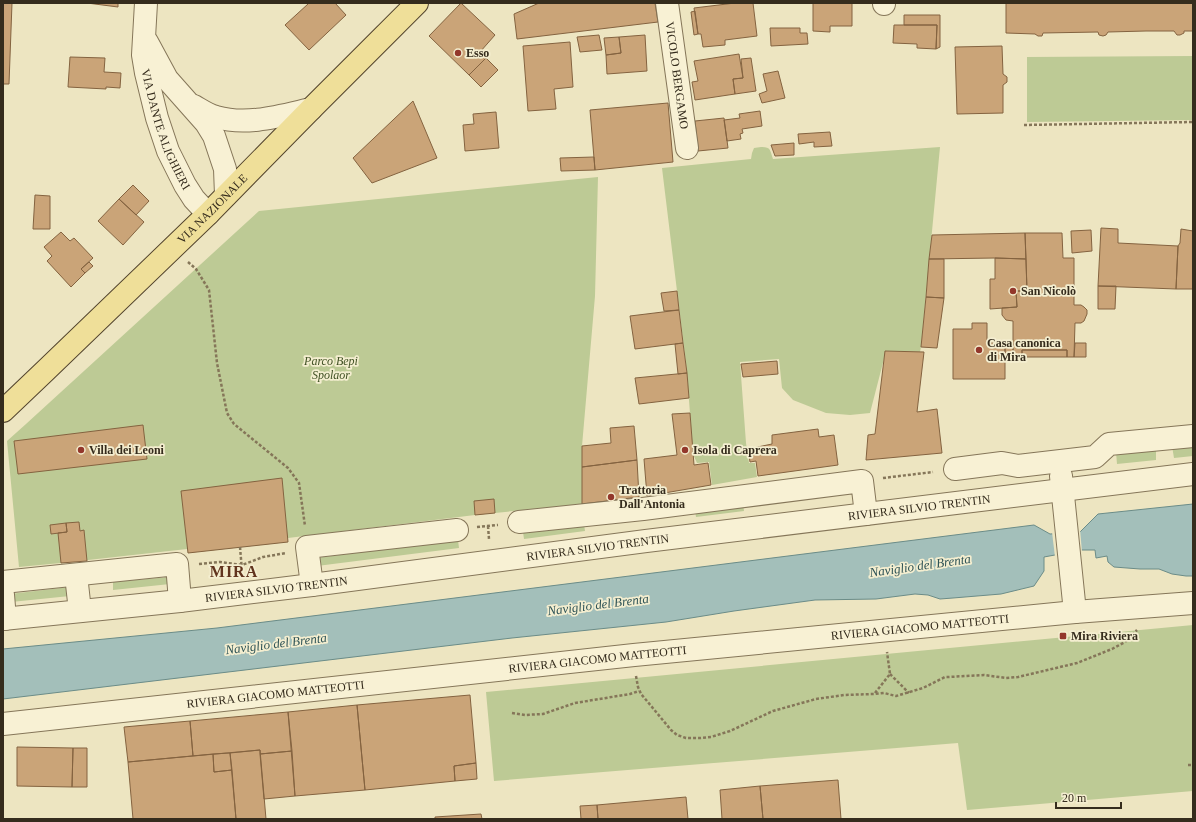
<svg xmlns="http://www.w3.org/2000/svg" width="1196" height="822" font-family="Georgia,serif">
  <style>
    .green { fill: #bdca95 }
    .water { fill: #a3bfba; stroke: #6b8c88 }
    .pier { fill: #ede5c1 }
    .building { fill: #caa478; stroke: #846340 }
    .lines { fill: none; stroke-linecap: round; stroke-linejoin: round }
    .minor-casing { stroke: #857659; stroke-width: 24 }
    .major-casing { stroke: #53442d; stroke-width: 24 }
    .path { stroke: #857659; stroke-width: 2.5; stroke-dasharray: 3 2; stroke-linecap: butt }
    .minor { stroke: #f8f1d4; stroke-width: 22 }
    .major { stroke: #efdf99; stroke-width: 22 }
    .poi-dot { fill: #93372b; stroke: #f4eed0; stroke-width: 1.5 }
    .labels { text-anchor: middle; stroke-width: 3.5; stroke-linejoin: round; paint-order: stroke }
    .poi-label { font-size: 12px; font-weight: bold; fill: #352c1d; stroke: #f4eed0; text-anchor: start }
    .street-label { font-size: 12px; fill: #352c1d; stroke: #f4eed0 }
    .park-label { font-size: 12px; font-style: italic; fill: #405124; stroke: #f4eed0 }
    .water-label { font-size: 13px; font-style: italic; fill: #2d5255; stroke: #f4eed0 }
    .district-label { font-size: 16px; font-weight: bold; letter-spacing: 1px; fill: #61341e; stroke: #f4eed0 }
  </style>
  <rect width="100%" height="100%" fill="#ede5c1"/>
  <path class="green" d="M 1193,56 L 1193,120 L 1027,122 L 1027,57 Z
    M 761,147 C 771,147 770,150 773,159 L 940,147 L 921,347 L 920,352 L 886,351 L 870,413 L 850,415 L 826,413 L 793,400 L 782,388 L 779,359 L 740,362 L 746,443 L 749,463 L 755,463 L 757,477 L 712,485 L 709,462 L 697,463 L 693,454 L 687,373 L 662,168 L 751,159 L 752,153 L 754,148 Z
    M 598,177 L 595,296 L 582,446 L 582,504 L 475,515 L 288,538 L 288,542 L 188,553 L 187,549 L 61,563 L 19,567 L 7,441 L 26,424 L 259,211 Z
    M 1193,444 L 1193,456 L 1174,458 L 1172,446 Z
    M 1156,448 L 1156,460 L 1117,464 L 1116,452 Z
    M 743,504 L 744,511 L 696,517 L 695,510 Z
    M 584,524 L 585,531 L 524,539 L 523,532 Z
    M 458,540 L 459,548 L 317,566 L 316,558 Z
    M 170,577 L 170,584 L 113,590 L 113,582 Z
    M 69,587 L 70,596 L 11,602 L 10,594 Z
    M 1193,625 L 1193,791 L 967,810 L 958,743 L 494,781 L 486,692 Z"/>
  <path class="water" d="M 1193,504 L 1193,576 L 1186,576 L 1172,574 L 1159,569 L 1140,569 L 1114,567 L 1108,562 L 1107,556 L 1096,558 L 1095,550 L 1082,550 L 1044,557 L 1044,571 L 1034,586 L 1001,594 L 953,598 L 940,599 L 928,595 L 915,594 L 876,599 L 815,600 L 734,611 L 666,622 L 512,638 L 3,699 L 3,649 L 217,628 L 1034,525 L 1050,534 L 1080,532 L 1098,514 Z"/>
  <path class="pier" d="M 1080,529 L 1082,552 L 1055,557 L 1052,532 Z"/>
  <path class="building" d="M 3,3 L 12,3 L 9,84 L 3,84 Z
    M 87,3 L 118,3 L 118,7 Z
    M 307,3 L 335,3 L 346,15 L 309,50 L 285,25 L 308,4 Z
    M 461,3 L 495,35 L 480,52 L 486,58 L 469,75 L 429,36 Z
    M 539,3 L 655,3 L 658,22 L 517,39 L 514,14 Z
    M 735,3 L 753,3 L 757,36 L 725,40 L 725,45 L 703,47 L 701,34 L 698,34 L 694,8 Z
    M 813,3 L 852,3 L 852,26 L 830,26 L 830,32 L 813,31 Z
    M 1006,3 L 1193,3 L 1193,31 L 1184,31 L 1184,33 L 1180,35 L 1177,35 L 1174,31 L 1146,31 L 1108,32 L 1106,35 L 1103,36 L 1099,35 L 1098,32 L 1043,33 L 1042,36 L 1038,36 L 1035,34 L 1006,33 Z
    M 695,11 L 698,34 L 694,35 L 691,12 Z
    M 904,15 L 940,15 L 940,47 L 936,49 L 937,25 L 904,25 Z
    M 894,25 L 937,25 L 936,49 L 917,48 L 917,44 L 893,43 Z
    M 770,28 L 800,28 L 800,33 L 807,33 L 808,44 L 771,46 Z
    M 599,35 L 602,50 L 580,52 L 577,37 Z
    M 645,35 L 647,71 L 607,74 L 606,55 L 621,53 L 619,37 Z
    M 619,37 L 621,53 L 606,55 L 604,38 Z
    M 570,42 L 573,87 L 554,89 L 556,109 L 528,111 L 523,46 Z
    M 1002,46 L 1003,74 L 1007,77 L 1007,82 L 1003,85 L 1003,113 L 957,114 L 955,47 Z
    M 739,54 L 743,78 L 733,79 L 735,94 L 695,100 L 692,82 L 698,81 L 694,61 Z
    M 70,57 L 105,58 L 104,72 L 121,73 L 120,88 L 106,87 L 106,89 L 68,87 Z
    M 486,58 L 498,70 L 481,87 L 469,75 Z
    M 751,58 L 756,91 L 735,94 L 733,79 L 743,78 L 741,59 Z
    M 778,71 L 785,98 L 762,103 L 759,94 L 767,91 L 763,74 Z
    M 413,101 L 437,158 L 372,183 L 353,158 Z
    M 668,103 L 673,162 L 595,170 L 590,110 Z
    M 760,111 L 762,126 L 742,129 L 743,133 L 740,134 L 741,139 L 727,141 L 724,120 L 740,118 L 739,114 Z
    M 496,112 L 499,148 L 465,151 L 463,125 L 474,124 L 473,114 Z
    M 724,118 L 728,148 L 698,151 L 695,121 Z
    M 830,132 L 832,146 L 814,147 L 814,142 L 799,144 L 798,134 Z
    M 794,143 L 794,155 L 775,156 L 771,145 Z
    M 594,157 L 595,170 L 561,171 L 560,158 Z
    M 133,185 L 149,201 L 136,215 L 119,199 Z
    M 35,195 L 50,196 L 50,229 L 33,229 Z
    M 119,199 L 144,222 L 123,245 L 98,221 Z
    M 1101,228 L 1118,229 L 1118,243 L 1178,246 L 1176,289 L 1098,286 Z
    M 1181,229 L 1193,231 L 1193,289 L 1176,289 L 1178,246 L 1180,243 Z
    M 1091,230 L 1092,251 L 1072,253 L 1071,231 Z
    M 61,232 L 70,241 L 74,238 L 93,258 L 81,269 L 85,273 L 71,287 L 47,261 L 52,256 L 44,247 Z
    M 1025,233 L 1062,233 L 1063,258 L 1074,258 L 1074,305 L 1081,305 L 1084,307 L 1087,310 L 1087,314 L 1084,321 L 1081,323 L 1075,323 L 1074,357 L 1067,357 L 1067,350 L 1022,350 L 1022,357 L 1013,357 L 1013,321 L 1006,320 L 1002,315 L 1002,308 L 1017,307 L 1016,291 L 1027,291 Z
    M 1025,233 L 1026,259 L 995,258 L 929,259 L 932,235 Z
    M 995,258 L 1026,259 L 1027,291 L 1016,291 L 1017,307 L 990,309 L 990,279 L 995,279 Z
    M 929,259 L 944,259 L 944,298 L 926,297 Z
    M 89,262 L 93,266 L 85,273 L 81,269 Z
    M 1098,286 L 1116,286 L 1115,309 L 1098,309 Z
    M 677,291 L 679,310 L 664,311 L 661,293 Z
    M 926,297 L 944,298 L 937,348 L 921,347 Z
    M 679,310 L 683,343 L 635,349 L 630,316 Z
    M 972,323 L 987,323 L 987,343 L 1005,343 L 1005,379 L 953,379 L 953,329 L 972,329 Z
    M 683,343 L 687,373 L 678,374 L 675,344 Z
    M 1005,343 L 1013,343 L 1013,357 L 1005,357 Z
    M 1075,343 L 1086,343 L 1086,357 L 1074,357 Z
    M 1022,350 L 1067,350 L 1067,357 L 1022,357 Z
    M 885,351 L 924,352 L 917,412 L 937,409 L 942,453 L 866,460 L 868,435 L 875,434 Z
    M 777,361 L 778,374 L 743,377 L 741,364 Z
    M 687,373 L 689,398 L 639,404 L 635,378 Z
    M 690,413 L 694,465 L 708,463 L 711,485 L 647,496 L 644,459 L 677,455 L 672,414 Z
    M 143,425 L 147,459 L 18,474 L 14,441 Z
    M 634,426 L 637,460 L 582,467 L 582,446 L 611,443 L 610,428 Z
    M 818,429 L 819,437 L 834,435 L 838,465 L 758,476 L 756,461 L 750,462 L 748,449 L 772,444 L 772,435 Z
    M 637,460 L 639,497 L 582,504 L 582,467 Z
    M 282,478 L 288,542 L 188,553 L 181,491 Z
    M 494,499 L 495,513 L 475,515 L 474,501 Z
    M 79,522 L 80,531 L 84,530 L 87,561 L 61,563 L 58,533 L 67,532 L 66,523 Z
    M 66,523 L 67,532 L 51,534 L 50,525 Z
    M 470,695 L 476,763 L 454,766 L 455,781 L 365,790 L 357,705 Z
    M 357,705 L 365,790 L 295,796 L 288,712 Z
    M 288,712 L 292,751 L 260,754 L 260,750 L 193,756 L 190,721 Z
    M 190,721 L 193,756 L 128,762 L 124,727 Z
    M 17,747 L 73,748 L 72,787 L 17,786 Z
    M 73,748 L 87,748 L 87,787 L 72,787 Z
    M 260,750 L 266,819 L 236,819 L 230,753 Z
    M 292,751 L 295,796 L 264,799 L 260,754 Z
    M 230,753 L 232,770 L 214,772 L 213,754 Z
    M 213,754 L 214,772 L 232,770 L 236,819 L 133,819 L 128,762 Z
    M 476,763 L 477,779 L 455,781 L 454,766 Z
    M 838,780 L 841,819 L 763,819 L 760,786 Z
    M 760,786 L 763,819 L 722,819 L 720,790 Z
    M 686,797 L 688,819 L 598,819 L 597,805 Z
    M 597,805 L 598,819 L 581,819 L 580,806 Z
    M 481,814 L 482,819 L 435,819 L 435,817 Z"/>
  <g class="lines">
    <g class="minor-casing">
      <g id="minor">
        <path id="s1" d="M 146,3 L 143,55 L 146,73 L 157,118 L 168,151 L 185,185 L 194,199 L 208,214"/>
        <path id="s2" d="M 667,3 L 687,148"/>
        <path d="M 884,4 L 884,3"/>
        <path d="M 147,42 L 167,79 L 206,123 L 214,136 L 225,169 L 226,195"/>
        <path d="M 194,106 C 201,110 208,115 216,117 C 247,126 280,116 311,109"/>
        <path d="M 955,469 L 1002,463 L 1018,466 L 1095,457 L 1109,444 L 1193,436"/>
        <path d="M 1061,476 L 1075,612"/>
        <path d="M 519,522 L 643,509 L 862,481 L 866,514"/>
        <path d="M 76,575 L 80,611"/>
        <path d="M 3,582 L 177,564 L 180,601"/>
        <path d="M 312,585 L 307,547 L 457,530"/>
        <path d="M 3,595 L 5,619"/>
        <path id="s3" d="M 3,619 L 180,601 L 312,585 L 646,541 L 1193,474"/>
        <path id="s4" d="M 3,724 L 634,655 L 1075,612 L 1193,603"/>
      </g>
    </g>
    <g class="major-casing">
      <g id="major">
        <path id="s5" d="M 3,411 L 45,371 L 208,214 L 311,109 L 417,3"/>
      </g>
    </g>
    <path class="path" d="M 1024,125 L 1193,122
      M 188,262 L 196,269 L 209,290 L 217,363 L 227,413 L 234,424 L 288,468 L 299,483 L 305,526
      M 883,478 L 933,472
      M 488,526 L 489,539
      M 477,527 L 498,525
      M 240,547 L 242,571
      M 199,564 L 220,562 L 242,565 L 263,557 L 286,553
      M 890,674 L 909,693
      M 636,676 L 638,687 L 641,694 L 647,701 L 671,730 L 677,735 L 686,738 L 700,738 L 711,737 L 730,731 L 773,711 L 816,699 L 844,695 L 874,694 L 884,693 L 896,696 L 923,688 L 945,677 L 948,677 L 984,675 L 1006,678 L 1018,677 L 1077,663 L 1112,649 L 1125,642 L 1137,630
      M 875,693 L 890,674 L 887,652
      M 512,713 L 525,715 L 543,714 L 575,703 L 630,694 L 639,691
      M 1188,765 L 1193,765"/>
    <use href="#minor" class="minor"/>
    <use href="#major" class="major"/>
  </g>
  <g class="poi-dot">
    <circle cx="458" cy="53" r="4"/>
    <circle cx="1013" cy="291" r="4"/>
    <circle cx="979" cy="350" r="4"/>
    <circle cx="81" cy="450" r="4"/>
    <circle cx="685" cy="450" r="4"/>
    <circle cx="611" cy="497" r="4"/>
    <rect x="1059" y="632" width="8" height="8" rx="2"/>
  </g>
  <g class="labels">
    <g class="poi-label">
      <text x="466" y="57">Esso</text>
      <text x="1021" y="295">San Nicolò</text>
      <text x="987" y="347">Casa canonica<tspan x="987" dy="14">di Mira</tspan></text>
      <text x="89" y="454">Villa dei Leoni</text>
      <text x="693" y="454">Isola di Caprera</text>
      <text x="619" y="494">Trattoria<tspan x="619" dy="14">Dall'Antonia</tspan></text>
      <text x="1071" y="640">Mira Riviera</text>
    </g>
    <g class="street-label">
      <text dy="4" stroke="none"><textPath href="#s2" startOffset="73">VICOLO BERGAMO</textPath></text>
      <text dy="4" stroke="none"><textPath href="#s1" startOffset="130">VIA DANTE ALIGHIERI</textPath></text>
      <text dy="4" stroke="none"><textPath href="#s5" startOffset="291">VIA NAZIONALE</textPath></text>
      <text dy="4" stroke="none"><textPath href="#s3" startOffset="923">RIVIERA SILVIO TRENTIN</textPath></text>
      <text dy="4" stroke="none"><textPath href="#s3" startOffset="599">RIVIERA SILVIO TRENTIN</textPath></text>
      <text dy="4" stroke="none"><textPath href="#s3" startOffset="275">RIVIERA SILVIO TRENTIN</textPath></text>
      <text dy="4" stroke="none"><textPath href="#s4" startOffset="922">RIVIERA GIACOMO MATTEOTTI</textPath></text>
      <text dy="4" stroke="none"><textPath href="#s4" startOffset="598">RIVIERA GIACOMO MATTEOTTI</textPath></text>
      <text dy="4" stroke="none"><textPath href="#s4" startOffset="274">RIVIERA GIACOMO MATTEOTTI</textPath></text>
    </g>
    <g class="park-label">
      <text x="331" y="365">Parco Bepi<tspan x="331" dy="14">Spolaor</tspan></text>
    </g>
    <g class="water-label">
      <text transform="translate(920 565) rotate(-8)" y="5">Naviglio del Brenta</text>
      <text transform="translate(598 604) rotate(-7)" y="5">Naviglio del Brenta</text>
      <text transform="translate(276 643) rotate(-7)" y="5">Naviglio del Brenta</text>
    </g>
    <g class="district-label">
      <text x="234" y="577">MIRA</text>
    </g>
  </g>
  <rect width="1196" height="822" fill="none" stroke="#352c1d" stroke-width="8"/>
  <path d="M1056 802v6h65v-6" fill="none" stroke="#352c1d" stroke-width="2"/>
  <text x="1062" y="802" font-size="12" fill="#352c1d" stroke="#f4eed0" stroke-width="3" paint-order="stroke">20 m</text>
</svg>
